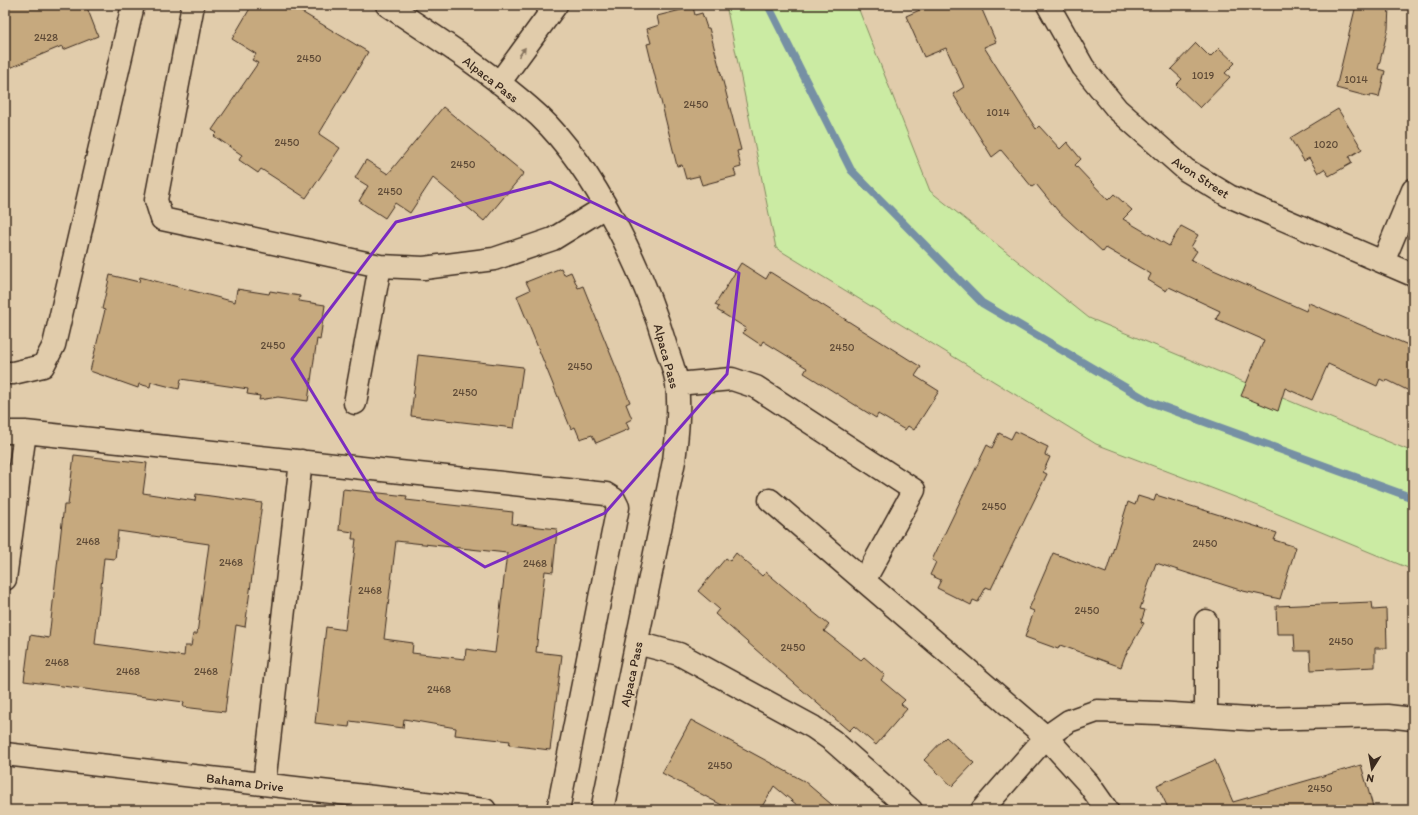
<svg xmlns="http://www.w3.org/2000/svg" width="1418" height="815" font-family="Itim,sans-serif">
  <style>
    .green { fill: #cbeba3; stroke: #838a60 }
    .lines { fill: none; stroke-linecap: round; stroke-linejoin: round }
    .stream { stroke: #7690a4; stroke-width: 8 }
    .building { fill: #c6a97e; stroke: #3b2a1e; fill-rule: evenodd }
    .minor-casing { stroke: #3b2a1e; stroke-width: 25 }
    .minor { stroke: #e1ccab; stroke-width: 22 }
    .oneway { fill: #86735d }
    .marked { fill: none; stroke: #7b2cbf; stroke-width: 3; stroke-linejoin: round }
    .labels { text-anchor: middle; stroke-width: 3; stroke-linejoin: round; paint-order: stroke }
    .number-label { font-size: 11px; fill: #5e4a36 }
    .street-label { font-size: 13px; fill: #3b2a1e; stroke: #e1ccab }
  </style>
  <rect width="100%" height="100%" fill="#e1ccab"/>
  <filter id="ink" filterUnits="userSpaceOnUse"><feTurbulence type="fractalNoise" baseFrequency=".025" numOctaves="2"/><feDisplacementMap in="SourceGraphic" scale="8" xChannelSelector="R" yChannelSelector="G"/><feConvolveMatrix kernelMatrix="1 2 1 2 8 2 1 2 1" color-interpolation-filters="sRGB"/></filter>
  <g filter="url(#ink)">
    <path class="green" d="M 726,5 L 857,5 L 930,191 L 1089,318 L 1413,452 L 1413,570 L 1261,507 L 1096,444 L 776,248 Z"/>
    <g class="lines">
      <path class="stream" d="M 768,5 L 851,170 L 982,303 L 1150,402 L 1413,498"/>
    </g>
    <path class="building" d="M 5,5 L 86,5 L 98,36 L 63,50 L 62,46 L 5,70 Z
      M 252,5 L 290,5 L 368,52 L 319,134 L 340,148 L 306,198 L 261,169 L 258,173 L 239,160 L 242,155 L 214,136 L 217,133 L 212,130 L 258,63 L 252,60 L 256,54 L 232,39 Z
      M 931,5 L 980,5 L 996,42 L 984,47 L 1036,129 L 1039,126 L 1060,149 L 1067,142 L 1081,159 L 1075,165 L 1108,200 L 1114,194 L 1132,210 L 1123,219 L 1169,246 L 1181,226 L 1198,235 L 1191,247 L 1197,251 L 1191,260 L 1306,311 L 1309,303 L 1413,347 L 1413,393 L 1387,380 L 1386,382 L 1380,379 L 1377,386 L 1328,364 L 1312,400 L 1285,388 L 1278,411 L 1241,396 L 1264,340 L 1216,319 L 1220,311 L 1169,287 L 1166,291 L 1148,280 L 1151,274 L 1106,248 L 1103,252 L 1058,211 L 1036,184 L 1032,187 L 1001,150 L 992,157 L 953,94 L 964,87 L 946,48 L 924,57 L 906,16 Z
      M 1356,5 L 1389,5 L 1388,29 L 1378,69 L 1385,71 L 1379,97 L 1371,95 L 1370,97 L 1336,88 Z
      M 693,7 L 695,15 L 702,13 L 707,28 L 709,28 L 741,150 L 737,151 L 741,167 L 734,169 L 736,176 L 702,185 L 699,176 L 686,179 L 682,165 L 677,166 L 647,44 L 651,43 L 647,29 L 659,25 L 657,16 Z
      M 1196,43 L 1210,57 L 1219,48 L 1235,63 L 1225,73 L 1230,77 L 1200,108 L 1176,85 L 1182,79 L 1171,69 Z
      M 443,107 L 524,173 L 484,221 L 433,178 L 410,213 L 395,203 L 385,218 L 359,201 L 368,186 L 355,178 L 366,160 L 388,174 Z
      M 1338,109 L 1362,149 L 1349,157 L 1352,163 L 1329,176 L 1324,169 L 1318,173 L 1309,158 L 1304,161 L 1290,138 Z
      M 741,263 L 766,279 L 770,272 L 921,367 L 915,376 L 939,391 L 914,430 L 908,426 L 905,430 L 878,414 L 876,418 L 804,373 L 807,368 L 763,341 L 761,345 L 743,333 L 746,328 L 717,310 L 719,307 L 715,305 Z
      M 561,268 L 564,275 L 571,272 L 578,288 L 583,286 L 630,402 L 626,404 L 632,419 L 626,422 L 629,429 L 596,443 L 592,435 L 580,439 L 575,427 L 571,429 L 517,296 L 530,290 L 526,282 Z
      M 110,275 L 139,282 L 140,277 L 235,302 L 237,289 L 269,294 L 270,291 L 300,296 L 299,301 L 325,305 L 320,340 L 317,339 L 308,401 L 278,397 L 259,400 L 260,396 L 247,394 L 248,389 L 181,379 L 179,389 L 151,382 L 150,387 L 139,384 L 138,388 L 90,371 L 105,310 L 102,309 Z
      M 418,355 L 523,367 L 514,428 L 411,416 Z
      M 1015,431 L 1048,447 L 1045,455 L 1050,457 L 1043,472 L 1047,474 L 991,589 L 986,587 L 978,602 L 973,600 L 971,605 L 937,588 L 941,580 L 930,575 L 936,562 L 932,560 L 987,445 L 992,448 L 999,433 L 1011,439 Z
      M 74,455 L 147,463 L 143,493 L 195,501 L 196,494 L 262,503 L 245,627 L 236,625 L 225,712 L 183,707 L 184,702 L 24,681 L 30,635 L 49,638 L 64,505 L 68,505 ZM 118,531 L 209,544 L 197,634 L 193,634 L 191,646 L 185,646 L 184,656 L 95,644 L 104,558 L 115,559 Z
      M 343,489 L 407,496 L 406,500 L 513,512 L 512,524 L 557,529 L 553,572 L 545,571 L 536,652 L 562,655 L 550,750 L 509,745 L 510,741 L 455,735 L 456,728 L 404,719 L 403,728 L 350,721 L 349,727 L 315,723 L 326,627 L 345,630 L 356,539 L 352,539 L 353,532 L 339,530 ZM 396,541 L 507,553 L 495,653 L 466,649 L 465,659 L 412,653 L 413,643 L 384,639 Z
      M 1156,495 L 1277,533 L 1274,540 L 1296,547 L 1280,599 L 1243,591 L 1156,563 L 1140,609 L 1145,610 L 1141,622 L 1144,623 L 1125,656 L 1121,667 L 1060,645 L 1058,649 L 1025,637 L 1034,611 L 1029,609 L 1053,553 L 1106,573 L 1128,502 L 1135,505 L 1138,496 L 1154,501 Z
      M 736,553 L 762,576 L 766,572 L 812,611 L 829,625 L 824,631 L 861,660 L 864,657 L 885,675 L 881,680 L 905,700 L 901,704 L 907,709 L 876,745 L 854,726 L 849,731 L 715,614 L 719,609 L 698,591 L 726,558 L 730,561 Z
      M 1372,602 L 1373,610 L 1386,609 L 1387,648 L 1375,648 L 1375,667 L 1311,670 L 1310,651 L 1295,651 L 1294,634 L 1277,634 L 1276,606 Z
      M 691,720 L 804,781 L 838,810 L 803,810 L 774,786 L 760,810 L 731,810 L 662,773 Z
      M 946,737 L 974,763 L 952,786 L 924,760 Z
      M 1215,760 L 1233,802 L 1361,765 L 1374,810 L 1169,810 L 1157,785 Z"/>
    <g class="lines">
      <g class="minor-casing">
        <path id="minor" d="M 193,5 L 156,200 L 162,219 L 380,266 L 424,268 L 494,259 L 553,239 L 605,207
          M 387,5 C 439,39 493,74 539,116 C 596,170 644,273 666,347 C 670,359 676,373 677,385 C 680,410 677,436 674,461 L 602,810
          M 1048,5 L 1083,67 L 1117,109 L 1186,170 L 1229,196 L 1413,275
          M 499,83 L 556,5
          M 1383,262 L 1413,190
          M 5,373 L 13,373 L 43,366 L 54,345 L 133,5
          M 677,384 L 732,379 L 756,387 L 914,490 L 864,581
          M 355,403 L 380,266
          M 5,432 L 25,432 L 606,494 L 614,499 L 618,507 L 558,810
          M 770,500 L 1046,737 L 1088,783 L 1107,810
          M 5,579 L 25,432
          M 637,643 L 679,654 L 813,727 L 833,741 L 911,810
          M 1206,716 L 1206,621
          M 5,754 L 485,810
          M 264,784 L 301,461
          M 982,810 L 1046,737 L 1069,721 L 1097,711 L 1158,713 L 1249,719 L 1387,716 L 1413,719"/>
      </g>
      <use href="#minor" class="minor"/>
    </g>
    <defs><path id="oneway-solid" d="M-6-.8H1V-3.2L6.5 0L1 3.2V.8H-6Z"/></defs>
    <use class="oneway" href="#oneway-solid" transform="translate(522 52) rotate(-54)"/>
  </g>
  <path class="marked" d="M 550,182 L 739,273 L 727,374 L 605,513 L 485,567 L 377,499 L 292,359 L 396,222 Z"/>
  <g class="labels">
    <g class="number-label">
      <text x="46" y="41">2428</text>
      <text x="309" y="62">2450</text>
      <text x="1203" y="79">1019</text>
      <text x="1356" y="83">1014</text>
      <text x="696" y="108">2450</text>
      <text x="998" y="116">1014</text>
      <text x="287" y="146">2450</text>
      <text x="1326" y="148">1020</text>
      <text x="463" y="168">2450</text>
      <text x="390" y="195">2450</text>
      <text x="273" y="349">2450</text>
      <text x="842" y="351">2450</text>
      <text x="580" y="370">2450</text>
      <text x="465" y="396">2450</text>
      <text x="994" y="510">2450</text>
      <text x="88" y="545">2468</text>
      <text x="1205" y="547">2450</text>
      <text x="231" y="566">2468</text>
      <text x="535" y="567">2468</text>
      <text x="370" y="594">2468</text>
      <text x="1087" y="614">2450</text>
      <text x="1341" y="645">2450</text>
      <text x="793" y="651">2450</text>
      <text x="57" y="666">2468</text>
      <text x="128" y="675">2468</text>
      <text x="206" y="675">2468</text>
      <text x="439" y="693">2468</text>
      <text x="720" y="769">2450</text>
      <text x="1320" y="792">2450</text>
    </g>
    <g class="street-label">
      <text transform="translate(491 79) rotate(38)" y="5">Alpaca Pass</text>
      <text transform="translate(1201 177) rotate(33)" y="5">Avon Street</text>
      <text transform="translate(667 356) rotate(75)" y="5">Alpaca Pass</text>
      <text transform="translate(631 674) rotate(-78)" y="5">Alpaca Pass</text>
      <text transform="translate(245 782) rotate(7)" y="5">Bahama Drive</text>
    </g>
  </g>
  <rect width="1418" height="815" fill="none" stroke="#e1ccab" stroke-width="20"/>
  <rect x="10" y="10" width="1398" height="795" fill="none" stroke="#3b2a1e" stroke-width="1.5" filter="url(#ink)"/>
  <g transform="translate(1372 769) rotate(191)" stroke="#e1ccab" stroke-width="3" paint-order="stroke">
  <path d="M0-3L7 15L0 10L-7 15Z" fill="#3b2a1e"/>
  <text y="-6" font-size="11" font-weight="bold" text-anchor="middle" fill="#3b2a1e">N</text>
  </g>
</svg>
